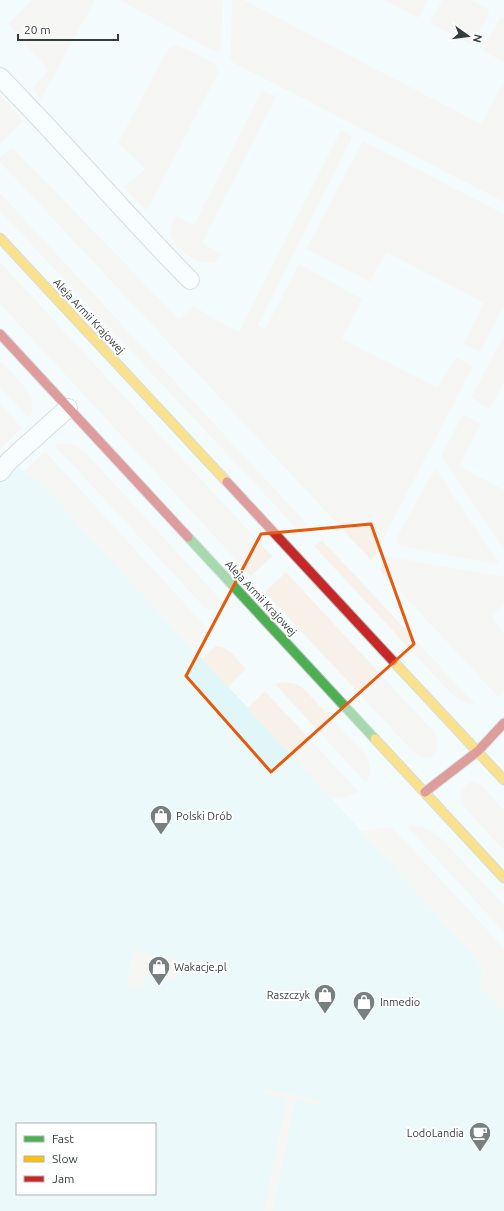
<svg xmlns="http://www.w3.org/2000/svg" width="504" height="1211" font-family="Ubuntu,sans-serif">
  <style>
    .built { fill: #e1f6f8; fill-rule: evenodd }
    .green { fill: #f8f1ea }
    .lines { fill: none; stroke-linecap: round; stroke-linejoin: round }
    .lane-casing { stroke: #b4bbbc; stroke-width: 20 }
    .fast-casing { stroke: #b4bbbc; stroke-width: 11 }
    .slow-casing { stroke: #b4bbbc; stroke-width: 11 }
    .jam-casing { stroke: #b4bbbc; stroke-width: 11 }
    .lane { stroke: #fdfeff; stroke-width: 18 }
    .fast { stroke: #4caf50; stroke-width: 9 }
    .slow { stroke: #ffc107; stroke-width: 9 }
    .jam { stroke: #c62828; stroke-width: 9 }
    .marked { fill: none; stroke: #e8590c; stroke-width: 3; stroke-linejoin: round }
    .labels { text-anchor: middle; stroke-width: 4; stroke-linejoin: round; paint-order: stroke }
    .street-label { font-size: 11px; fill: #343d3e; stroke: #fff }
    .poi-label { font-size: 11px; fill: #343d3e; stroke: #fff; text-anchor: start }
  </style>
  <rect width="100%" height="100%" fill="#f4fbfc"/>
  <path class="built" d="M 0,454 L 40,482 L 331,798 L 474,955 L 483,972 L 479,986 L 504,1011 L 504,1211 L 0,1211 ZM 17,1124 L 155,1124 L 155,1194 L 17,1194 Z"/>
  <path class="green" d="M 32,0 L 95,0 L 41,99 L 32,89 L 48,70 L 8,24 Z
    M 119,0 L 223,0 L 221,50 L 217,53 Z
    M 232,0 L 244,0 L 481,124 L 504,81 L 504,202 L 230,61 Z
    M 384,0 L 428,0 L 418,18 Z
    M 442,0 L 471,0 L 488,9 L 489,14 L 471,45 L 430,23 Z
    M 503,17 L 504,18 L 504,62 L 482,51 L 500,18 Z
    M 177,45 L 215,63 L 218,73 L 147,211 L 123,187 L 145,169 L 118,143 L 169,47 Z
    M 262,90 L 276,97 L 202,243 L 223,254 L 215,262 C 212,263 209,263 206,263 C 190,260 168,246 170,227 C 171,224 174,219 175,216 L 194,225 Z
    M 0,95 L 23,121 L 0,144 Z
    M 341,130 L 351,134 L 351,140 L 258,325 L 265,329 L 299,264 L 362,299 L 342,339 L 438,388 L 456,357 L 473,366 L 372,561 L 0,162 L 0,158 L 12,147 L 179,319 L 194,306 L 217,321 L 239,332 Z
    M 363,141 L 504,214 L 504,306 L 480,352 L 463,344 L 484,303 L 386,252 L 370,282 L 306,249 Z
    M 0,193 L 307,524 L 299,531 L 0,211 Z
    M 0,262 L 272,556 L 251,576 L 0,304 Z
    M 504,335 L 504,382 L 490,409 L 471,398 Z
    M 0,361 C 9,370 30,389 32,401 C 33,406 32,411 30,417 L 25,415 L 0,387 Z
    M 0,403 L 22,428 L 0,449 Z
    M 463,414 L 481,424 L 459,466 L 504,490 L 504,549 L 441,456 Z
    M 60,443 L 77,446 L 84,451 L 223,602 L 215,609 L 208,610 L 204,607 L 54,445 Z
    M 45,451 L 208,629 L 208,634 L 192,649 L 40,482 L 24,471 Z
    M 435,468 L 500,565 L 399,546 L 396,539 Z
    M 322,540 L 476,705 C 461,703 453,696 443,685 L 314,546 Z
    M 386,556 L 504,577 L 504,605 L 491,616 L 504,634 L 504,693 L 499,698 L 380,570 Z
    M 286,572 L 436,734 C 443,753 431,765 414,753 L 265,592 Z
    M 216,646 C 229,646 238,661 246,669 L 228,687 L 202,659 Z
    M 282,682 L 293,683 L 302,687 L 365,754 C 371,764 373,773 366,783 L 275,684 Z
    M 265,691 L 359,792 C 350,797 341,798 331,798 L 247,708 Z
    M 474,781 L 482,786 L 504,810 L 504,850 C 496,841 462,808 461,800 C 459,791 465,783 474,781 Z
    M 405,825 L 423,827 L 440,837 L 504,905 L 504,932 Z
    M 392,827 L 504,948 L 504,1011 L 479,986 L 483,972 L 474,955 L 360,831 Z
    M 133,951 L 179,960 L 176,981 L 145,975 L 142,989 L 127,986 Z
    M 267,1089 L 316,1099 L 319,1101 L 320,1105 L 295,1100 L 273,1211 L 264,1211 L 287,1098 L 263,1094 Z"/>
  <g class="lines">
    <g class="lane-casing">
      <path id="lane" d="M 0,77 C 65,143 125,214 190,280
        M 0,472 L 9,461 L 68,408"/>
    </g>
    <g class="fast-casing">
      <path id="fast" d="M 188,537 L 375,739"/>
    </g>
    <g class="slow-casing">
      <path id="slow" d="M 0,238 L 227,482
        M 393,661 L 504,780
        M 375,739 L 504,878"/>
    </g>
    <g class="jam-casing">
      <path id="jam" d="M 0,334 L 188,537
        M 227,482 L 393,661
        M 425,792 L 478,751 L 504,723"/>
    </g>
    <use href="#lane" class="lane"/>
    <use href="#fast" class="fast"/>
    <use href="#slow" class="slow"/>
    <use href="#jam" class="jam"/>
  </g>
  <path d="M0 0H504V1211H0ZM 371,524 L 414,644 L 271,772 L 186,676 L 261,534 Z" fill="#f4fbfc" fill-opacity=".55" fill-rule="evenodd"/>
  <path class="marked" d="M 371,524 L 414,644 L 271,772 L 186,676 L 261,534 Z"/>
  <defs>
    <g id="shop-pin" transform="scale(1.15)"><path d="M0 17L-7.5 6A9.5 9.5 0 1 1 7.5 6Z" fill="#778080" stroke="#fff"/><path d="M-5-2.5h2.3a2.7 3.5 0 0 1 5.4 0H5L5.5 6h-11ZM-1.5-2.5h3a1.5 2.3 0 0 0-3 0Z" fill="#fff"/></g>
    <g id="cafe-pin" transform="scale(1.15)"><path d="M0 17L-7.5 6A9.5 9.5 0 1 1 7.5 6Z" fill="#778080" stroke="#fff"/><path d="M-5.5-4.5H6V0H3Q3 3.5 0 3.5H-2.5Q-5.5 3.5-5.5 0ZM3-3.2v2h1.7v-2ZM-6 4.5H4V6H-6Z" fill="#fff"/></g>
  </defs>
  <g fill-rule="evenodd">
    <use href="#shop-pin" x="161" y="816"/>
    <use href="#shop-pin" x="159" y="967"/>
    <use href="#shop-pin" x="325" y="995"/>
    <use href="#shop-pin" x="364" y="1002"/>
    <use href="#cafe-pin" x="480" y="1133"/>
  </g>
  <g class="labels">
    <g class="street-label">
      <text transform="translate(89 316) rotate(47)" y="4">Aleja Armii Krajowej</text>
      <text transform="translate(261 598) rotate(47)" y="4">Aleja Armii Krajowej</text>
    </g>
    <g class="poi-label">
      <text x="176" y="820">Polski Drób</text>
      <text x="174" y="971">Wakacje.pl</text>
      <text x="310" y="999" text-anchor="end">Raszczyk</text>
      <text x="380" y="1006">Inmedio</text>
      <text x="464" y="1137" text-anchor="end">LodoLandia</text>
    </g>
  </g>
  <rect x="16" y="1123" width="140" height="72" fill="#ffffff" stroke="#aeb1b2"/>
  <rect x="24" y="1136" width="20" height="6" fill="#4caf50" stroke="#aeb1b2"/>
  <text x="52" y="1143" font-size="12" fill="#343d3e">Fast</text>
  <rect x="24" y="1156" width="20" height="6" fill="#ffc107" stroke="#aeb1b2"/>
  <text x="52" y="1163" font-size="12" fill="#343d3e">Slow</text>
  <rect x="24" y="1176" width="20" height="6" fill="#c62828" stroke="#aeb1b2"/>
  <text x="52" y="1183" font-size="12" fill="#343d3e">Jam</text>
  <g transform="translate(468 36) rotate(104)" stroke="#ffffff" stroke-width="3" paint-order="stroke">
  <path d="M0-3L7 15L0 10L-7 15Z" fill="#343d3e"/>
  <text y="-6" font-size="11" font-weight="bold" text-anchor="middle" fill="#343d3e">N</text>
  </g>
  <path d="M18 34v6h100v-6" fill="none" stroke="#343d3e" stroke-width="2"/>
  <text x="24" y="34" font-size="12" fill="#343d3e" stroke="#ffffff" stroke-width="3" paint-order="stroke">20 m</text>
</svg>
